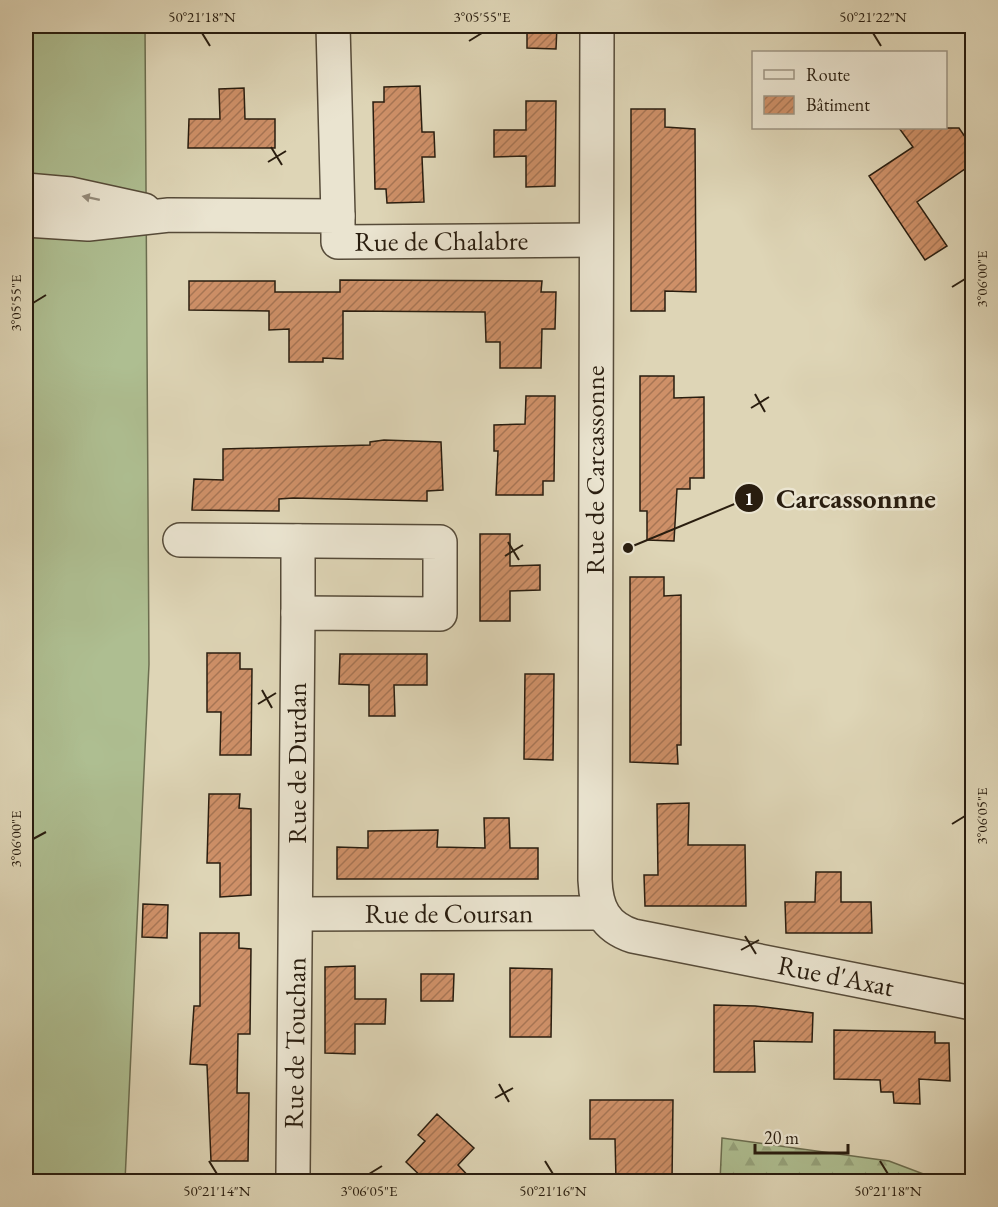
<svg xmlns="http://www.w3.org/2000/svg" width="998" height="1207" font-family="'EB Garamond',serif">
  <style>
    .grass { fill: #aebe91; stroke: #6c6e50; stroke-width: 1.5 }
    .forest { fill: url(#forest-firs); stroke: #6c6e50; stroke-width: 1.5 }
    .building { fill: url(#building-hatch); stroke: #291d0f; stroke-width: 1.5 }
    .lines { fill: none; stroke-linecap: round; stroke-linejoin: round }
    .minor-casing { stroke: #564b39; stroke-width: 36 }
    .minor { stroke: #eae4d0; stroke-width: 33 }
    .oneway { fill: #938a79 }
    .ticks { fill: none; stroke: #291d0f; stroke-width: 2 }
    .labels { text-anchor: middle; stroke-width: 5; stroke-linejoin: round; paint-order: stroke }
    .street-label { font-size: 27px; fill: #291d0f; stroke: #eae4d0 }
    .leader { fill: none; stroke: #291d0f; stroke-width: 2 }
    .callout-dot { fill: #291d0f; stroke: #eae4d0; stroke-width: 2 }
    .mark-label { font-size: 18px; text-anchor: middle; font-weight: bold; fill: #fff }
    .callout-label { font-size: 28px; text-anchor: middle; font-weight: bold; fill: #291d0f; stroke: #eae4d0; stroke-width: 5; stroke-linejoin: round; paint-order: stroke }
    .neatline { fill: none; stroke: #291d0f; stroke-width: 2 }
    .ticks-label { font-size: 15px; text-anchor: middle; fill: #291d0f }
  </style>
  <defs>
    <pattern id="forest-firs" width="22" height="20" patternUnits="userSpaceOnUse" patternTransform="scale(1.5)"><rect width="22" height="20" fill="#aebe91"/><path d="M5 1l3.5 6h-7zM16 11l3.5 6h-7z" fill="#96a37c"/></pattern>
    <pattern id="building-hatch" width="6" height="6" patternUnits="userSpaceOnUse" patternTransform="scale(1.5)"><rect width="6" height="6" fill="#ce9068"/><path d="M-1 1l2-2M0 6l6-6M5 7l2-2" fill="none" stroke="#a77554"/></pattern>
  </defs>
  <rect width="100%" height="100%" fill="#ded5b6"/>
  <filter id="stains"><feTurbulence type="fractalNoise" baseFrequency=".00333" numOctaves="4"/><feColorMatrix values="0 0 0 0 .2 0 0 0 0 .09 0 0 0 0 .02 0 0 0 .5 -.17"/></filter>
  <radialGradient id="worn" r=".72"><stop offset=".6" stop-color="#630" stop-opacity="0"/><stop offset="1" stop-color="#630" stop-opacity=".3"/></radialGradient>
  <path class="grass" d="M 26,26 L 145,26 L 149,664 L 125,1181 L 26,1181 Z"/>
  <path class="forest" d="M 722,1138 L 889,1161 L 942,1181 L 720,1181 Z"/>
  <path class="building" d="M 527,26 L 557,26 L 556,49 L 527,48 Z
    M 420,86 L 422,132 L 434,132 L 435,157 L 422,157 L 424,202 L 387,203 L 386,189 L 375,189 L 373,102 L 384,102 L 384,87 Z
    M 244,88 L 245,119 L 275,119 L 275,148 L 188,148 L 189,119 L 220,119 L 219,89 Z
    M 526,101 L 556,101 L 555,186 L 526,187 L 526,156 L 494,157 L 494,130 L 526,130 Z
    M 631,109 L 665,109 L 665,127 L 695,129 L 696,292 L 665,291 L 665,311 L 631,311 Z
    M 899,128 L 959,128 L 972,147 L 972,164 L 917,202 L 947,246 L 925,260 L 869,176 L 913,147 Z
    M 340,280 L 542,281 L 541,292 L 556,292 L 555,329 L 542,329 L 541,368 L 500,368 L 500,342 L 486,342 L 485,312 L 343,311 L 343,359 L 323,358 L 323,362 L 289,362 L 289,329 L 269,330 L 269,311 L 189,310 L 189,281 L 275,281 L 275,292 L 340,292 Z
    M 640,376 L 674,376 L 674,398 L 704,397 L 704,478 L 690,478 L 690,489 L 677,489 L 674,541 L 647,540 L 647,511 L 640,511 Z
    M 526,396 L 555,396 L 554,481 L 543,481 L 543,495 L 496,495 L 498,451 L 494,451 L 494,425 L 525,424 Z
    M 384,440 L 441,442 L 443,490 L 427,491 L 427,501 L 293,498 L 279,499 L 279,511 L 192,510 L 194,479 L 223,480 L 223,449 L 370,445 L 370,442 Z
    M 480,534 L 510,534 L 510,566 L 540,565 L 540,590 L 510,591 L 510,621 L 480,621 Z
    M 630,577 L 664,577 L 664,596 L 681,595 L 681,745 L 677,745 L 678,764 L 630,762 Z
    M 207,653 L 240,653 L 240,669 L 252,669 L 251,755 L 220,755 L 221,712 L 207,712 Z
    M 340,654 L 427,654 L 427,685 L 394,685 L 395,716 L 369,716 L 369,685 L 339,684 Z
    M 525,674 L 554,674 L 553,760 L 524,759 Z
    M 209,794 L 240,794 L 239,808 L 251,809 L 251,895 L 220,897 L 220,863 L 207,863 Z
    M 689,803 L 688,845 L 745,845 L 746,906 L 645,906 L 644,875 L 658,875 L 657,804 Z
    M 484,818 L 509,818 L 510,848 L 538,848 L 538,879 L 337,879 L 337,847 L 368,848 L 368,831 L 438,830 L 437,847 L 485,848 Z
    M 816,872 L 841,872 L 841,902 L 871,902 L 872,933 L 786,933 L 785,902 L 815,902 Z
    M 143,904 L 168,905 L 167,938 L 142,937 Z
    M 200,933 L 239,933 L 239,948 L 251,949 L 250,1034 L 238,1034 L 237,1093 L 249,1093 L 248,1161 L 211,1161 L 207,1065 L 190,1064 L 194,1006 L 200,1006 Z
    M 355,966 L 355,999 L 386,999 L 385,1024 L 355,1024 L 355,1054 L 325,1053 L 325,967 Z
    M 510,968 L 552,969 L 551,1037 L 510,1037 Z
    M 421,974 L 454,974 L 453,1001 L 421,1001 Z
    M 714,1005 L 755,1006 L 813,1013 L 812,1042 L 754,1041 L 755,1072 L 714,1072 Z
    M 834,1030 L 935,1032 L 935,1043 L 949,1043 L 950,1081 L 919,1079 L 920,1104 L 894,1103 L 893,1092 L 881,1092 L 880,1080 L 834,1079 Z
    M 590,1100 L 673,1100 L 672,1182 L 616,1180 L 615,1139 L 590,1139 Z
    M 437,1114 L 474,1148 L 458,1165 L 474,1182 L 427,1182 L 406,1162 L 425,1141 L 418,1135 Z"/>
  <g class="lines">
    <g class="minor-casing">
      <g id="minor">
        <path d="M 333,26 L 338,216"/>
        <path id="s1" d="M 597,26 L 595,880 C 596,908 605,927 633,936 L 972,1003"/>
        <path d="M 26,190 L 71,194 L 144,210"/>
        <path id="s2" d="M 26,220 L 88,224 L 169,215 L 338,216 L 338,242 L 596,240"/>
        <path d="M 180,540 L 440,542 L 440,614 L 298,613 L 293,1173"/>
        <path d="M 298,613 L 298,541"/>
        <path id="s3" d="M 297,914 L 600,913"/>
      </g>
    </g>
    <use href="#minor" class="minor"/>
  </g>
  <defs><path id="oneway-solid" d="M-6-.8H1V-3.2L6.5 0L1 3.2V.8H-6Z" transform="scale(1.5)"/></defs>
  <use class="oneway" href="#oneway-solid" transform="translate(91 198) rotate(-168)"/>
  <path class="ticks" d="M 202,33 L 210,46M 873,33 L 881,46M 469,41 L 482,33M 271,147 L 282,165M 268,162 L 286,151M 952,287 L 965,279M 33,303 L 46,295M 755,394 L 765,412M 751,408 L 769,397M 508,542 L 519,560M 505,556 L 523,545M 262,690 L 272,708M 258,704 L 276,693M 952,824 L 965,816M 33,839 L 46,832M 745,936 L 756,954M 741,950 L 759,940M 499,1084 L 509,1102M 495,1098 L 513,1088M 209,1161 L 217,1174M 545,1161 L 553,1174M 880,1161 L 888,1174M 369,1174 L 382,1166"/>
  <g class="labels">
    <g class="street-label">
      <text dy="9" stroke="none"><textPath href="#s2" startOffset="442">Rue de Chalabre</textPath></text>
      <text transform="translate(595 470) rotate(-90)" y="9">Rue de Carcassonne</text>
      <text transform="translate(297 763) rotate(-90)" y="9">Rue de Durdan</text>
      <text dy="9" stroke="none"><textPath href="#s3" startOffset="152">Rue de Coursan</textPath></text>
      <text dy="9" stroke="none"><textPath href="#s1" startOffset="1134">Rue d'Axat</textPath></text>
      <text transform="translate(295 1043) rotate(-89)" y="9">Rue de Touchan</text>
    </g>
  </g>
  <path class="leader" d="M628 548L749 498"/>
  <g class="callout-dot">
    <circle cx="628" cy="548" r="6"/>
    <circle cx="749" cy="498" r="15"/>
  </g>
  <g class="mark-label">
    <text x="749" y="505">1</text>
  </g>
  <g class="callout-label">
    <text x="856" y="508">Carcassonnne</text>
  </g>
  <rect width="998" height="1207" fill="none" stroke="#ded5b6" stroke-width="66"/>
  <rect x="752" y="51" width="195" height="78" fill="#eae4d0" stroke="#9d9483" stroke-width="1.5"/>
  <rect x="764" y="70" width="30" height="9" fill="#eae4d0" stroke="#9d9483" stroke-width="1.5"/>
  <text x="806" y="81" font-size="18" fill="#291d0f">Route</text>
  <rect x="764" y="96" width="30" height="18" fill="url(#building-hatch)" stroke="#9d9483" stroke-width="1.5"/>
  <text x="806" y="111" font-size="18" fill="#291d0f">Bâtiment</text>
  <path d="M755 1144v9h93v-9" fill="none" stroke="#291d0f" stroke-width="3"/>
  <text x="764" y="1144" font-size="18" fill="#291d0f" stroke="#eae4d0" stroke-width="4.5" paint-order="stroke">20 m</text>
  <rect x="33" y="33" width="932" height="1141" class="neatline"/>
  <g class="ticks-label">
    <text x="202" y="22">50°21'18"N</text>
    <text x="482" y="22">3°05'55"E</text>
    <text x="873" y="22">50°21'22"N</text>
    <text transform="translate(982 279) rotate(-90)" y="5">3°06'00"E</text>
    <text transform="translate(16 303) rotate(-90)" y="5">3°05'55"E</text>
    <text transform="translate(982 816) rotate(-90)" y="5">3°06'05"E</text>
    <text transform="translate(16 839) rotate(-90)" y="5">3°06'00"E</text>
    <text x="217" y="1196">50°21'14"N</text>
    <text x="369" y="1196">3°06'05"E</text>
    <text x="553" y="1196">50°21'16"N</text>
    <text x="888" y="1196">50°21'18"N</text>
  </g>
  <rect width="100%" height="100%" filter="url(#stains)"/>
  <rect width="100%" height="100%" fill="url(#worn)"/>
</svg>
